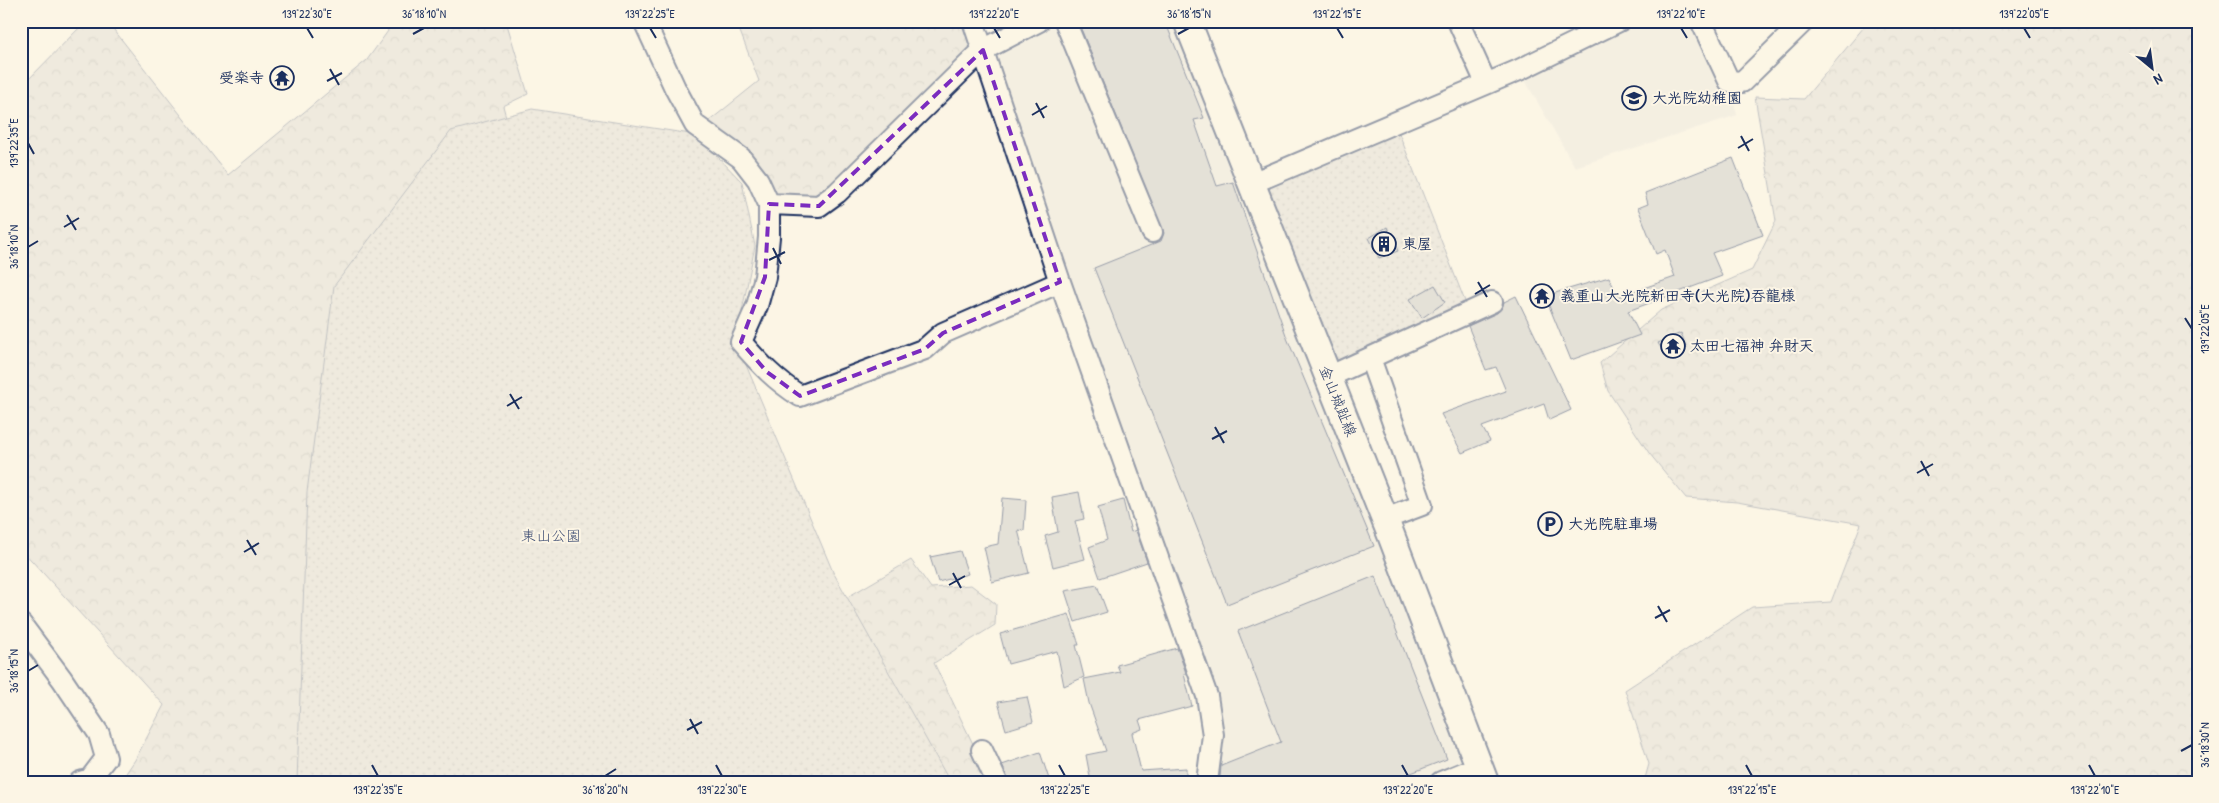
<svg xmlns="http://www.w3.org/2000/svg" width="2219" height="803" font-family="'Patrick Hand','Klee One',sans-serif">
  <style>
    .built { fill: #ece7dc }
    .forest { fill: url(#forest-crowns); stroke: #7d8599 }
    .park { fill: url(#park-dots); stroke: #7d8599 }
    .building { fill: #c8c7c6; stroke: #1b2f5e }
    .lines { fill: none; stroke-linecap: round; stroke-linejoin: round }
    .minor-casing { stroke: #1b2f5e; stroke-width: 24 }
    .major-casing { stroke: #1b2f5e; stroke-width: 30 }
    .minor { stroke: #fcf5e5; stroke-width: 20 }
    .major { stroke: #fcf5e5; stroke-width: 26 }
    .marked { fill: none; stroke: #7b2cbf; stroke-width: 4; stroke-dasharray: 10 6; stroke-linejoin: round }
    .ticks { fill: none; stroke: #1b2f5e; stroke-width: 2 }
    .labels { text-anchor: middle; stroke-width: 4; stroke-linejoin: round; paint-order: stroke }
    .poi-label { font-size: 15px; font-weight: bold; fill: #1b2f5e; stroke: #fcf5e5; text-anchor: start }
    .street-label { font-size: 15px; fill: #1b2f5e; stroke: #fcf5e5 }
    .park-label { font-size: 15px; fill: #425176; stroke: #fcf5e5 }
    .neatline { fill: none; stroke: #1b2f5e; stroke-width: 2 }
    .ticks-label { font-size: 12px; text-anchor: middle; fill: #1b2f5e }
  </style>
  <defs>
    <pattern id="forest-crowns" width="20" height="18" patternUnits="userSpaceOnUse" patternTransform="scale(1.25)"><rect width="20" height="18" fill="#dfdbd4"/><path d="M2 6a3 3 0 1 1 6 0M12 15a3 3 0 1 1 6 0" fill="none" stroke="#bfbcb8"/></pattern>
    <pattern id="park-dots" width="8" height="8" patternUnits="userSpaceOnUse" patternTransform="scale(1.25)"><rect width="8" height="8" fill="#dfdbd4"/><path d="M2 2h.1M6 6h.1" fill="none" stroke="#bfbcb8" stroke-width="1.8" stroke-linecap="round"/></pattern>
  </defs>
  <rect width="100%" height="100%" fill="#fcf5e5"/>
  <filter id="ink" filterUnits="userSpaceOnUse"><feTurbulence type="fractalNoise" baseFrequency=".02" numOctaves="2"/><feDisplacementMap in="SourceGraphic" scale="10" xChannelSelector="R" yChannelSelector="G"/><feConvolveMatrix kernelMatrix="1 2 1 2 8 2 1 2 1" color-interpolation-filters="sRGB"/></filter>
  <g filter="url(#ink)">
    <path class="built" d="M 1039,21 L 1187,21 L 1485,782 L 1204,782 L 1213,735 L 983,50 Z
      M 1619,21 L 1701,21 L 1729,81 L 1737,115 L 1575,167 L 1519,70 Z"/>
    <path class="forest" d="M 86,21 L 107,21 L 228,175 L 367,60 L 388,31 L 385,21 L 506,21 L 528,94 L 503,106 L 506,117 L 839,602 L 911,560 L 931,588 L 971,585 L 996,604 L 995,625 L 934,663 L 986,771 L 980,782 L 120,782 L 135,760 L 164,705 L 21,549 L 21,87 Z
      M 736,21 L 970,21 L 983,50 L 837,193 L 769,204 L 708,122 L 759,81 Z
      M 1869,21 L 2190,21 L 2198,29 L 2198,782 L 1644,782 L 1649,764 L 1625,690 L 1752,607 L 1831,602 L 1861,524 L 1737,502 L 1686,498 L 1649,453 L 1608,391 L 1600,363 L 1661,310 L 1752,270 L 1776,221 L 1755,97 L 1804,99 Z"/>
    <path class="park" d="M 532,109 L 697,135 L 742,182 L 755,246 L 736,341 L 833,572 L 950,782 L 297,782 L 307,492 L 334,286 L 451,131 Z
      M 1395,123 L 1468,309 L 1325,370 L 1250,184 Z"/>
    <path class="building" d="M 1086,21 L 1165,21 L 1204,118 L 1194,120 L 1217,186 L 1233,182 L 1287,338 L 1374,546 L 1227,604 L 1094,268 L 1161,241 L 1164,233 L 1079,24 Z
      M 1733,158 L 1763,235 L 1712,253 L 1722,276 L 1628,311 L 1640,335 L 1571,360 L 1545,296 L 1609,277 L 1618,297 L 1675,277 L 1665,250 L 1656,254 L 1638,208 L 1648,204 L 1645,193 Z
      M 1387,227 L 1398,251 L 1379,258 L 1369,238 Z
      M 1435,285 L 1445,302 L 1422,318 L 1410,299 Z
      M 1516,296 L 1571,410 L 1549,420 L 1544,404 L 1482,427 L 1490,441 L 1462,453 L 1441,414 L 1506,391 L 1496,367 L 1486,370 L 1468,326 L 1497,313 L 1502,308 L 1504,302 Z
      M 1681,333 L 1687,348 L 1668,360 L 1658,343 Z
      M 1079,492 L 1084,519 L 1075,521 L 1085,559 L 1053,567 L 1045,536 L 1058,532 L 1052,497 Z
      M 1002,498 L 1026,500 L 1024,531 L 1018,530 L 1029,573 L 992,582 L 984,547 L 998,544 Z
      M 1123,500 L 1131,532 L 1136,530 L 1147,562 L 1100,578 L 1089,547 L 1107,540 L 1098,507 Z
      M 960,551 L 968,574 L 938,582 L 930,557 Z
      M 1375,576 L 1447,759 L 1388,782 L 1221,782 L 1220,778 L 1221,766 L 1281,742 L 1238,631 Z
      M 1097,585 L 1107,612 L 1075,622 L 1065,591 Z
      M 1069,614 L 1079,645 L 1076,645 L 1084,677 L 1064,686 L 1057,651 L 1008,664 L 1000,634 Z
      M 1177,648 L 1185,670 L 1186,674 L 1184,674 L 1192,706 L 1139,720 L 1142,729 L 1132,733 L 1141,771 L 1186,768 L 1186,782 L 1091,782 L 1086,755 L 1106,751 L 1089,703 L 1084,679 L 1120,672 L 1117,665 Z
      M 1027,697 L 1033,722 L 1006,730 L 998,702 Z
      M 1040,752 L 1050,782 L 1009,782 L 1002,765 Z"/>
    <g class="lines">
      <g class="minor-casing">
        <path id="minor" d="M 644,21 L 675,88 L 695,125 L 741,158 L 758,180 L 769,204 L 769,237 L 765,277 L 757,306 L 741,342 C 761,365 775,380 800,396 L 925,349 L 943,333 L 1060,282
          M 973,21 L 1060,282 L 1207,696 L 1213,735 L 1207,782
          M 1065,21 L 1152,232
          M 1458,21 L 1486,83
          M 1701,21 L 1729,81 L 1742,82 L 1804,21
          M 1250,184 L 1519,70 L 1619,21
          M 769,204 L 819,206 L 837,193 L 983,50 L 1039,21
          M 1370,358 L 1422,505 L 1385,519
          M 1328,377 L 1492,302
          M 21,624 L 62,679 L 99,734 L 106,758 L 90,779 L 80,782
          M 982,750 L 997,782
          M 1441,782 L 1480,766"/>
      </g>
      <g class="major-casing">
        <path id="major" d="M 1187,21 L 1391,535 L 1485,782"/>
      </g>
      <use href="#minor" class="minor"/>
      <use href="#major" class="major"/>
    </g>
  </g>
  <path d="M0 0H2219V803H0ZM 983,50 L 1060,282 L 943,333 L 925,349 L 800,396 L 767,372 L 741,342 L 765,277 L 769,204 L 819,206 Z" fill="#fcf5e5" fill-opacity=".55" fill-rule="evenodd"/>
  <path class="marked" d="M 983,50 L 1060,282 L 943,333 L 925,349 L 800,396 L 767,372 L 741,342 L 765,277 L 769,204 L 819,206 Z"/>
  <path class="ticks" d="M 307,28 L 313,38M 650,28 L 656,38M 994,28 L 1000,38M 1337,28 L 1343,38M 1681,28 L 1687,38M 2024,28 L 2030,38M 413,34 L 424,28M 1178,34 L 1189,28M 330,69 L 339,85M 327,81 L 342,73M 1036,103 L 1044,118M 1032,115 L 1047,106M 1741,136 L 1749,151M 28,143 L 34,154M 1738,148 L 1753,139M 67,215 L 76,230M 64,227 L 79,218M 28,247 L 38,241M 773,248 L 781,264M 769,260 L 785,252M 1478,282 L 1487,297M 1475,294 L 1490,285M 2185,318 L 2192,329M 510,394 L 519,409M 507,406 L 522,397M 1215,427 L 1224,443M 1212,439 L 1227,431M 1921,461 L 1929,476M 1917,473 L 1933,464M 247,540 L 256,555M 244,552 L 259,543M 953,573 L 961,588M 949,585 L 965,576M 1658,606 L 1667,622M 1655,618 L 1670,610M 28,671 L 38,665M 690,719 L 698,734M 687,730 L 702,722M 2181,751 L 2192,745M 372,765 L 378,776M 716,765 L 722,776M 1059,765 L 1065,776M 1402,765 L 1408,776M 1746,765 L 1752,776M 2089,765 L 2095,776M 605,776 L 616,769"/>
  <defs>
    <g id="temple-ring" transform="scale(1.25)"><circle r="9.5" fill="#fcf5e5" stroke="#1b2f5e" stroke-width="1.5"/><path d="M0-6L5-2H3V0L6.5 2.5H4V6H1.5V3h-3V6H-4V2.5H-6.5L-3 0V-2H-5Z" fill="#1b2f5e"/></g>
    <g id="school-ring" transform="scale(1.25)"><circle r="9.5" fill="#fcf5e5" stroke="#1b2f5e" stroke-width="1.5"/><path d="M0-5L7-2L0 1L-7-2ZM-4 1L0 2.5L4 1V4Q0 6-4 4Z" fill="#1b2f5e"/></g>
    <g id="building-ring" transform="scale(1.25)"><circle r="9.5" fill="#fcf5e5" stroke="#1b2f5e" stroke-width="1.5"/><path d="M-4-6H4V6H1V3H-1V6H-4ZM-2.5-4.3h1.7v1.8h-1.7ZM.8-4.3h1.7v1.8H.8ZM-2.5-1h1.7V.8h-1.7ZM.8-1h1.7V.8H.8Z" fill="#1b2f5e"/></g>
    <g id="parking-ring" transform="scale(1.25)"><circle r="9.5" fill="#fcf5e5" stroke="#1b2f5e" stroke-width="1.5"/><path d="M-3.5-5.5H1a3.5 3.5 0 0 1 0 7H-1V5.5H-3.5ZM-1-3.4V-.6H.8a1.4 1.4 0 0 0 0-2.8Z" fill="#1b2f5e"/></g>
  </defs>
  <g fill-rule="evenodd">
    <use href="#temple-ring" x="282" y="78"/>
    <use href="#school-ring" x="1634" y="98"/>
    <use href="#building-ring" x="1384" y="244"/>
    <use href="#temple-ring" x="1542" y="296"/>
    <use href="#temple-ring" x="1673" y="346"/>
    <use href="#parking-ring" x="1550" y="524"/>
  </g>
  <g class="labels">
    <g class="poi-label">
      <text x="264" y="83" text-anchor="end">受楽寺</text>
      <text x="1652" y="103">大光院幼稚園</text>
      <text x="1402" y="249">東屋</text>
      <text x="1560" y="301">義重山大光院新田寺(大光院)吞龍様</text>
      <text x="1690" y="351">太田七福神 弁財天</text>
      <text x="1568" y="529">大光院駐車場</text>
    </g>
    <g class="street-label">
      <text transform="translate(1338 401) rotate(68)" y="5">金山城趾線</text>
    </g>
    <g class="park-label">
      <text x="551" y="541">東山公園</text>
    </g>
  </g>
  <rect width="2219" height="803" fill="none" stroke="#fcf5e5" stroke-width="55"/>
  <g transform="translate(2152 68) rotate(151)" stroke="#fcf5e5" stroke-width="4" paint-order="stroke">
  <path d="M0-4L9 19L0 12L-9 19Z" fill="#1b2f5e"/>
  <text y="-8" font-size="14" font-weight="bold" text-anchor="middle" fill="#1b2f5e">N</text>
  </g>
  <rect x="28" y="28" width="2164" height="748" class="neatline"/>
  <g class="ticks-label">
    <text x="307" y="18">139°22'30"E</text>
    <text x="424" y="18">36°18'10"N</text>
    <text x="650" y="18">139°22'25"E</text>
    <text x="994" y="18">139°22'20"E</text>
    <text x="1189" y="18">36°18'15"N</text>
    <text x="1337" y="18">139°22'15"E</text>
    <text x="1681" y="18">139°22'10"E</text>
    <text x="2024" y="18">139°22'05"E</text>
    <text transform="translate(14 143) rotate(-90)" y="4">139°22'35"E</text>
    <text transform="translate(14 247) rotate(-90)" y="4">36°18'10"N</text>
    <text transform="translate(2205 329) rotate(-90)" y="4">139°22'05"E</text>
    <text transform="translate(14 671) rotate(-90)" y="4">36°18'15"N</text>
    <text transform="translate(2205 745) rotate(-90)" y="4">36°18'30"N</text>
    <text x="378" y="794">139°22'35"E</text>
    <text x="605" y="794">36°18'20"N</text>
    <text x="722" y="794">139°22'30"E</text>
    <text x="1065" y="794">139°22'25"E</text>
    <text x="1408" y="794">139°22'20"E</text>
    <text x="1752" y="794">139°22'15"E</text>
    <text x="2095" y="794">139°22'10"E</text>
  </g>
</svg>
